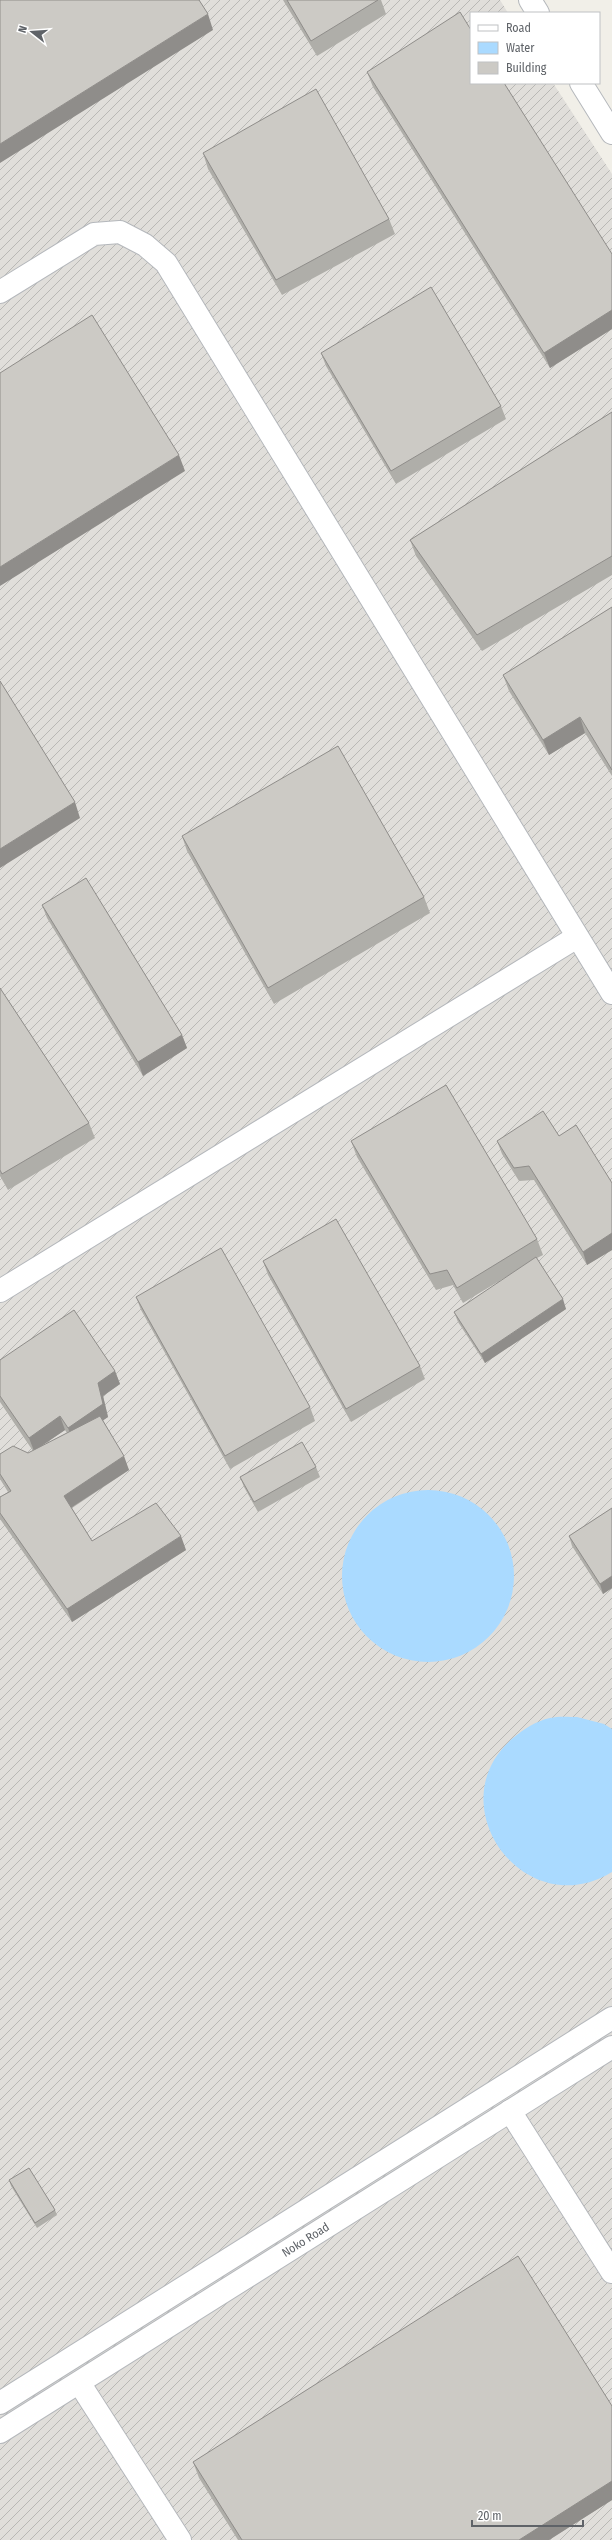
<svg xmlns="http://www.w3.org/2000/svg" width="612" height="2540" font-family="'Fira Sans Condensed',sans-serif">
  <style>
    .industrial { fill: url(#industrial-furrows) }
    .water { fill: #aadaff }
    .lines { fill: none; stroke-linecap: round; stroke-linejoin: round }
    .minor-casing { stroke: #b5b8bc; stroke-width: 24 }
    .minor { stroke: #fff; stroke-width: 22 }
    .wall { fill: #afaea9; fill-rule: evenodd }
    .shaded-wall { fill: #8f8d8a }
    .building { fill: #cccac5; stroke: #8f8d8a }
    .labels { text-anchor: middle; stroke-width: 4; stroke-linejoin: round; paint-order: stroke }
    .street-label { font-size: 12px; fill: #5f6368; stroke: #fff }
  </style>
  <defs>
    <pattern id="industrial-furrows" width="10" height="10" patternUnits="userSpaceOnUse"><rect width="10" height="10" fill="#e0deda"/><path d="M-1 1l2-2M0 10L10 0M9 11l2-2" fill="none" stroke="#b9b8b5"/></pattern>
  </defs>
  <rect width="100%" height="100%" fill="#f1efe8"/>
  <path class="industrial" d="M 0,0 L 500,0 L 508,13 L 471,13 L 471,83 L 553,83 L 612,174 L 612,2540 L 0,2540 Z"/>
  <path class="water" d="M342 1576a86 86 0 1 1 172 0a86 86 0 1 1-172 0Z
    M 577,1717 L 604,1724 L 612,1729 L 612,1872 C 524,1926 436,1803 513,1738 C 524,1729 536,1721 550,1718 C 559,1716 569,1717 577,1717 Z"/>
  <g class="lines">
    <g class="minor-casing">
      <g id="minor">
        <path d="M 530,0 L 538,13"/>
        <path d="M 581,83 L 612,133"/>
        <path d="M 0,292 L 94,234 L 120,232 L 145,245 L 166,263 L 612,993"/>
        <path d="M 0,1291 L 577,937"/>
        <path d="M 510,2111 L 612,2272"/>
        <path d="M 80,2384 L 180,2540"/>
        <path d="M 0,2403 L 612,2018"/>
        <path id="s1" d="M 0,2432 L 612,2047"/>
      </g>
    </g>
    <use href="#minor" class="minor"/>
  </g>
  <path class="wall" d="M 283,0 L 381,0 L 386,14 L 317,56 Z
    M 367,72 L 612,254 L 612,329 L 550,368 L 373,87 Z
    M 203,153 L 389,219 L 395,234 L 282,295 L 208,169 Z
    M 321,353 L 501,406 L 506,419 L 396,484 L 326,366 Z
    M 612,412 L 612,575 L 482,651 L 416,556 L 410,540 Z
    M 612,607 L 612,776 L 585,733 L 549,755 L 509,691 L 503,675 Z
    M 182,836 L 424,897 L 430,913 L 274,1004 L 187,851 Z
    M 42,905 L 182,1035 L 187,1048 L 143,1076 L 47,918 Z
    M 0,988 L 89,1123 L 95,1138 L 8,1190 L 0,1176 Z
    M 559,1136 L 612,1183 L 612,1250 L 587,1265 L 534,1180 L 519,1181 L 502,1154 L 497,1141 Z
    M 351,1141 L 537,1239 L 543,1255 L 537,1258 L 566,1309 L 485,1363 L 458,1322 L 454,1312 L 511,1274 L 463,1303 L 453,1285 L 436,1290 L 357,1157 Z
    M 263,1261 L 420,1366 L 425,1379 L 351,1422 L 268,1275 Z
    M 136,1297 L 310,1407 L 315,1421 L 230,1469 L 141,1310 Z
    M 0,1360 L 115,1371 L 120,1384 L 103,1396 L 108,1417 L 103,1420 L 129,1470 L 72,1508 L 92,1541 L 186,1550 L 72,1622 L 0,1519 L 0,1497 L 8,1492 L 0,1479 L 0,1454 L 28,1453 L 33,1451 L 0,1402 ZM 65,1430 L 67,1433 L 40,1447 Z
    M 316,1467 L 320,1477 L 258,1512 L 244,1487 L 240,1477 Z
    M 612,1508 L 612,1588 L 603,1594 L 572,1546 L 569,1536 Z
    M 9,2180 L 55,2210 L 57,2215 L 37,2228 L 11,2186 Z
    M 612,2406 L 612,2500 L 549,2540 L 238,2540 L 199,2478 L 193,2462 Z"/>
  <path class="shaded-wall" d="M 208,14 L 213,30 L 0,163 L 0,144 Z
    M 612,310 L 612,329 L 550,368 L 544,353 Z
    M 179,455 L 185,471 L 0,586 L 0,567 Z
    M 580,717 L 585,733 L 549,755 L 543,740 Z
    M 75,802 L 80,818 L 0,868 L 0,849 Z
    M 182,1035 L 187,1048 L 143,1076 L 138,1062 Z
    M 612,1233 L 612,1250 L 587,1265 L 583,1252 Z
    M 563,1299 L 566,1309 L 485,1363 L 481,1354 Z
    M 115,1371 L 120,1384 L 103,1396 L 108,1417 L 73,1441 L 68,1428 L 98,1383 Z
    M 60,1416 L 65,1430 L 34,1451 L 29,1438 Z
    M 124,1456 L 129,1470 L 69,1509 L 64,1496 Z
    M 181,1536 L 186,1550 L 72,1622 L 67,1609 Z
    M 612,1576 L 612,1588 L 603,1594 L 600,1584 Z
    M 612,2481 L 612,2500 L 549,2540 L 519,2540 Z"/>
  <path class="building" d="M 0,0 L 199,0 L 208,14 L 0,144 Z
    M 287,0 L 378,0 L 311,41 Z
    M 460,12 L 471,30 L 471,83 L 504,83 L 612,254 L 612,310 L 544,353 L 367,72 Z
    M 316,89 L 389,219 L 276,280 L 203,153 Z
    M 431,287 L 501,406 L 391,471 L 321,353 Z
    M 92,315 L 179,455 L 0,567 L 0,373 Z
    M 612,412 L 612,556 L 477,635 L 410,540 Z
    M 612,607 L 612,770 L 580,717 L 543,740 L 503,675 Z
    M 0,681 L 75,802 L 0,849 Z
    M 338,746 L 424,897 L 268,988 L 182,836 Z
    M 86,878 L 182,1035 L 138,1062 L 42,905 Z
    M 0,988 L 89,1123 L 2,1174 L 0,1170 Z
    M 446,1085 L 537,1239 L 457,1288 L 447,1270 L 430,1274 L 351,1141 Z
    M 543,1111 L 559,1136 L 576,1125 L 612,1183 L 612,1233 L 583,1252 L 529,1166 L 514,1168 L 497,1141 Z
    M 336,1219 L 420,1366 L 346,1409 L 263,1261 Z
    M 221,1248 L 310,1407 L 225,1456 L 136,1297 Z
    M 536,1257 L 563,1299 L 481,1354 L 454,1312 Z
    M 74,1310 L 115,1371 L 98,1383 L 103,1404 L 68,1428 L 60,1416 L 29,1438 L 0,1396 L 0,1360 Z
    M 100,1416 L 124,1456 L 64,1496 L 92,1541 L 156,1503 L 181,1536 L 67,1609 L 0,1513 L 0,1497 L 11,1491 L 0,1474 L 0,1454 L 13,1446 L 28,1453 Z
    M 302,1442 L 316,1467 L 254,1502 L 240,1477 Z
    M 612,1508 L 612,1576 L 600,1584 L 569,1536 Z
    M 29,2168 L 55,2210 L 35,2223 L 9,2180 Z
    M 518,2256 L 612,2406 L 612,2481 L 519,2540 L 242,2540 L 193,2462 Z"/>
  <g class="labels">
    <g class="street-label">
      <text dy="4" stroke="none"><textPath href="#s1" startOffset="361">Noko Road</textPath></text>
    </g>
  </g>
  <rect x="470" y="12" width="130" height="72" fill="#ffffff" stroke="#bfc1c3"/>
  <rect x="478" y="25" width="20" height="6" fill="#ffffff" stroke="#bfc1c3"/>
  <text x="506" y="32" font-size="12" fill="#5f6368">Road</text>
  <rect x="478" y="42" width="20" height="12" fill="#aadaff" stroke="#bfc1c3"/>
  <text x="506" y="52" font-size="12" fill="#5f6368">Water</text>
  <rect x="478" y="62" width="20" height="12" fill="#cccac5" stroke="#bfc1c3"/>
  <text x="506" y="72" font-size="12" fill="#5f6368">Building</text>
  <g transform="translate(32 32) rotate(287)" stroke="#ffffff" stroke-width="3" paint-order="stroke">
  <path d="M0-3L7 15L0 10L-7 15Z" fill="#5f6368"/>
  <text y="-6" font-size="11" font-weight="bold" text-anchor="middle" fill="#5f6368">N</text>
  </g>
  <path d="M472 2520v6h111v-6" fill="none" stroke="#5f6368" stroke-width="2"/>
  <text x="478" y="2520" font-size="12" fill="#5f6368" stroke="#ffffff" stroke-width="3" paint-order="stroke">20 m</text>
</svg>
